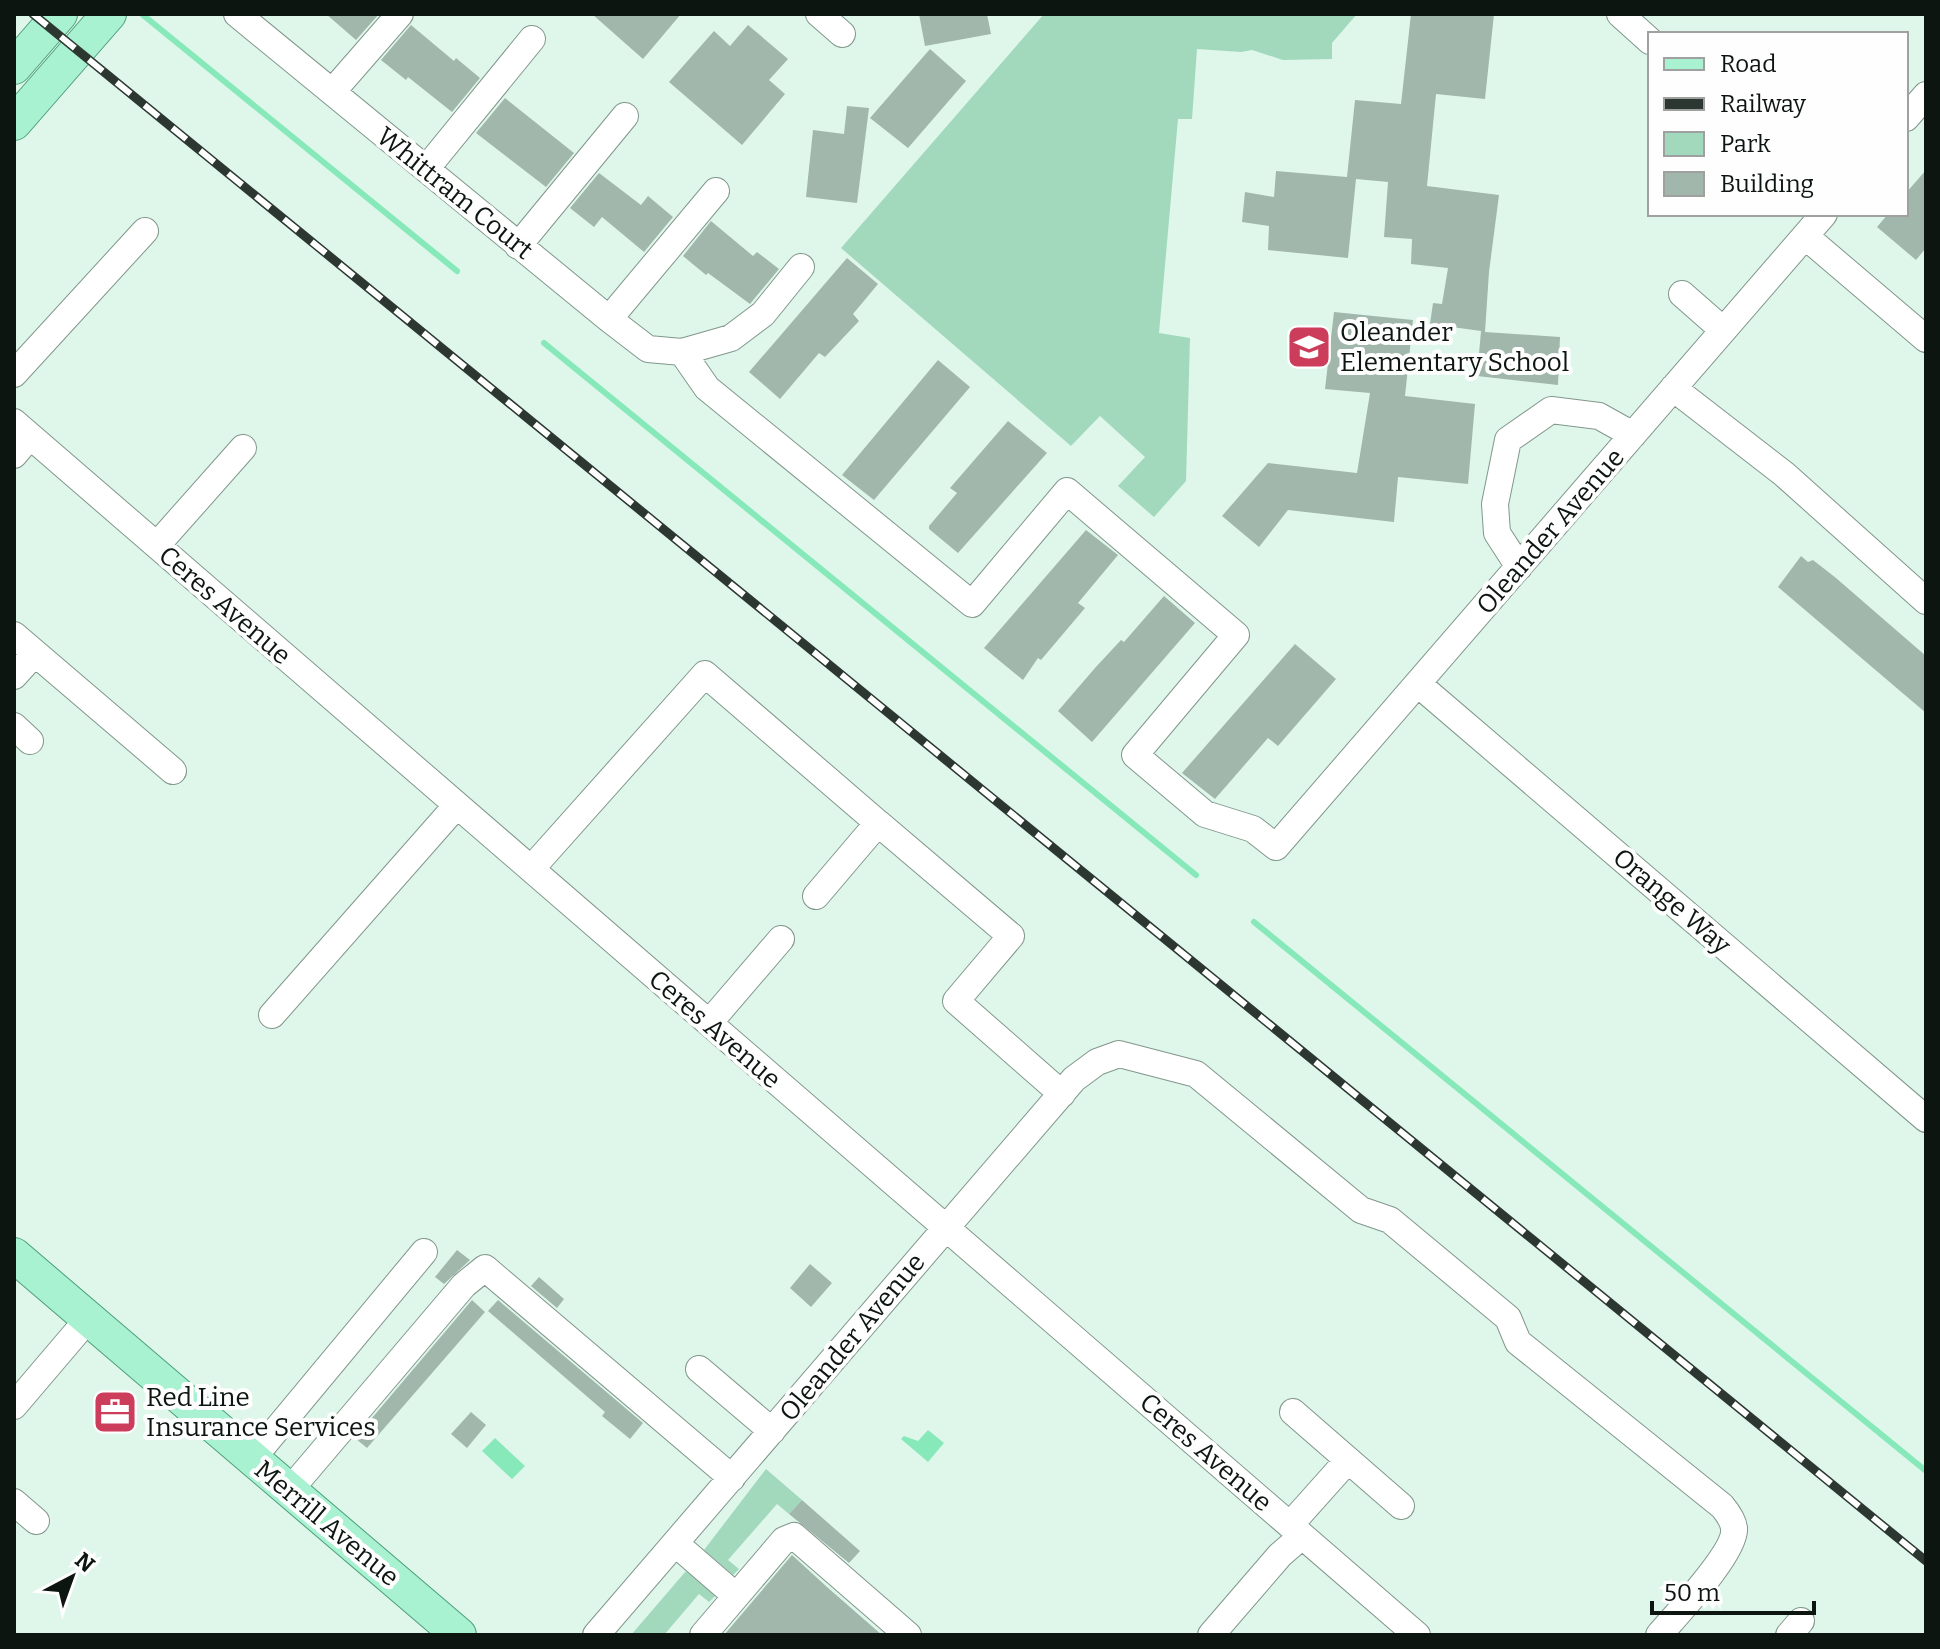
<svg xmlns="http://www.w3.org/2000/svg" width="1940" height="1649" font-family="Bitter,serif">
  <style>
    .green { fill: #a2d9bd }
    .water { fill: #87e9ba }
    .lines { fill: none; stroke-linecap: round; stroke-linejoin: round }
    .stream { stroke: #87e9ba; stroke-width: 6 }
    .building { fill: #a1b7ab }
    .minor-casing { stroke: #81978b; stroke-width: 28 }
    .major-casing { stroke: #4c9e7a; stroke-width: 36 }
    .minor { stroke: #fff; stroke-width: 26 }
    .major { stroke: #a8f1d1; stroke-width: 34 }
    .rail-casing { stroke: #2c3731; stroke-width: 9 }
    .rail { stroke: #fefefe; stroke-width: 6; stroke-dasharray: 18; stroke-linecap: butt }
    .labels { text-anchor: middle; stroke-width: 8; stroke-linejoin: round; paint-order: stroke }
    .street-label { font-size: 26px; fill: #0d1511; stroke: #fefefe }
    .poi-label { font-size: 26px; fill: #0d1511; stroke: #fefefe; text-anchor: start }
  </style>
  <rect width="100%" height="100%" fill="#dff7ea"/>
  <path class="green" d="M 1044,14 L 1357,14 L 1332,43 L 1332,59 L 1283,60 L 1252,50 L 1241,52 L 1197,49 L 1192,119 L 1178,119 L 1159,333 L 1190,338 L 1186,481 L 1154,517 L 1118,486 L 1145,457 L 1100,416 L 1071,446 L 841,248 Z
    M 766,1469 L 802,1500 L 789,1514 L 777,1504 L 728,1560 L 739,1569 L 733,1575 L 704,1550 Z
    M 686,1571 L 716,1595 L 709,1602 L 699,1594 L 664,1635 L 631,1635 Z"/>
  <path class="water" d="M 928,1430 L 944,1443 L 928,1462 L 901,1439 L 904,1436 L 918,1441 Z
    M 495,1438 L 525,1466 L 512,1479 L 482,1451 Z"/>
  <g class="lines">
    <path class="stream" d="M 143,15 L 457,271
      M 544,343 L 1196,875
      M 1254,922 L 1926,1471"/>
  </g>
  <path class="building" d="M 326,14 L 379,14 L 356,40 Z
    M 592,14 L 681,14 L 643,59 Z
    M 919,14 L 987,14 L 991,34 L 925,46 Z
    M 1411,14 L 1494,14 L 1485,99 L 1436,94 L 1427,186 L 1499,195 L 1489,272 L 1485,332 L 1560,337 L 1558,385 L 1477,376 L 1481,331 L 1430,324 L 1433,303 L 1442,304 L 1448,268 L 1411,264 L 1412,239 L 1384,237 L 1388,182 L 1356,179 L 1348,258 L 1268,250 L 1269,226 L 1242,222 L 1245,192 L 1274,197 L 1276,171 L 1347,177 L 1355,100 L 1401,104 Z
    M 411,25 L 454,61 L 456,58 L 480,78 L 452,112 L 408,77 L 406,80 L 381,60 Z
    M 748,25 L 788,59 L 769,80 L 785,94 L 742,145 L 669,82 L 714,31 L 730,46 Z
    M 930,49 L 966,81 L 908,148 L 870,118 Z
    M 505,98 L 574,153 L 546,187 L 476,133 Z
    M 847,106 L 869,108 L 857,203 L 806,197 L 813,130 L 844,134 Z
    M 1926,170 L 1926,248 L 1916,260 L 1877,227 L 1888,214 L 1906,214 L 1906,193 Z
    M 599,173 L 641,205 L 648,196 L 673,217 L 644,252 L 602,217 L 594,227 L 570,208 Z
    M 711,221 L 753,256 L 757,252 L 779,269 L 750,304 L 708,273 L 706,275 L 683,256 Z
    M 847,258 L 878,284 L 853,314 L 859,321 L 825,357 L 819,353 L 780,399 L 749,372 Z
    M 1334,312 L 1413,320 L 1405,396 L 1475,404 L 1468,484 L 1398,477 L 1394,522 L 1288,510 L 1259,547 L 1222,516 L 1268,463 L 1357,473 L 1370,393 L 1325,389 Z
    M 938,360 L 970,387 L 874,500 L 842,475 Z
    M 1008,421 L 1047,453 L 958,553 L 929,529 L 929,526 L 957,493 L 950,488 Z
    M 1086,530 L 1118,555 L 1078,603 L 1085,608 L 1041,660 L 1038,658 L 1023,680 L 984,648 Z
    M 1801,556 L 1808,562 L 1813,560 L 1836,578 L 1926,656 L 1926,713 L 1778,587 Z
    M 1164,596 L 1195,623 L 1092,742 L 1058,711 L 1095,668 L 1121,640 L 1124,642 Z
    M 1295,644 L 1336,679 L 1278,746 L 1268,738 L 1215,799 L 1182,773 Z
    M 457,1250 L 470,1260 L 444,1284 L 435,1277 Z
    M 810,1264 L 832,1283 L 811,1307 L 790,1288 Z
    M 539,1277 L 564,1299 L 557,1308 L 531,1286 Z
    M 472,1300 L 485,1312 L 367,1448 L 355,1438 Z
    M 498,1300 L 643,1423 L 630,1439 L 602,1416 L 605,1412 L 488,1311 Z
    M 471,1412 L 486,1425 L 467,1448 L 451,1434 Z
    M 802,1500 L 860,1551 L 849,1563 L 789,1514 Z
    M 792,1555 L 827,1587 L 882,1635 L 724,1635 Z"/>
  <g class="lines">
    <g class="minor-casing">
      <path id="minor" d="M 237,14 L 609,319 L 648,349 L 682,352 L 731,338 L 763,314 L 801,267
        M 819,14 L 842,34
        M 1620,14 L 1650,41
        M 332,92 L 400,14
        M 1906,118 L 1926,95
        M 426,169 L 532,39
        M 1805,236 L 1926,339
        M 518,246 L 625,116
        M 1682,294 L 1723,330
        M 609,319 L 716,191
        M 682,352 L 707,388 L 972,604 L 1067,491 L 1236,635 L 1135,755 L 1205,814 L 1253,829 L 1276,847 L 1824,214
        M 14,374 L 145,231
        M 1673,388 L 1784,474 L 1926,601
        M 14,422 L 1417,1635
        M 14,455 L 30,436
        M 157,545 L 243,448
        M 1519,567 L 1497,533 L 1495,504 L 1508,440 L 1551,410 L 1599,416 L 1633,435
        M 14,635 L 173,771
        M 14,676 L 35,653
        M 1418,684 L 1926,1119
        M 14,726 L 30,741
        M 531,869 L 705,674 L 878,823
        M 816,896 L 878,823 L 1011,936 L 956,1001 L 1062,1094
        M 272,1015 L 457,805
        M 709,1023 L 781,939
        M 699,1369 L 772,1431
        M 14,1406 L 88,1319
        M 1293,1412 L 1401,1506
        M 252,1459 L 424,1252
        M 289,1491 L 464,1285 L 485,1268 L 732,1478
        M 14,1502 L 36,1521
        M 1290,1525 L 1348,1460
        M 676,1544 L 736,1596
        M 596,1635 L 1074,1079 L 1097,1062 L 1119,1054 L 1196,1074 L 1361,1210 L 1390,1220 L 1508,1318 L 1518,1342 L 1722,1506 C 1727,1512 1733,1520 1734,1528 C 1737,1551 1676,1615 1659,1635
        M 703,1635 L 784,1540 L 794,1536 L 908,1635
        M 1211,1635 L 1280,1555 L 1302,1536
        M 1789,1635 L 1801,1621"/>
    </g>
    <g class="major-casing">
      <path id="major" d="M 14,67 L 60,14
        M 14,123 L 109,14
        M 14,1255 L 459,1635"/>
    </g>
    <use href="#minor" class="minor"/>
    <use href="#major" class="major"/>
    <g class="rail-casing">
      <path id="rail" d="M 33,14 L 1926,1561"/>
    </g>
    <use href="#rail" class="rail"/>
  </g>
  <defs>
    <g id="school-square" transform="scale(2.3)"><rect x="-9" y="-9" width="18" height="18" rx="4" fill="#cc3d5c" stroke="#fefefe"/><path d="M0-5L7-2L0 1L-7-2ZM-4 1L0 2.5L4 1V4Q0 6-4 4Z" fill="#fff"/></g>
    <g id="office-square" transform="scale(2.3)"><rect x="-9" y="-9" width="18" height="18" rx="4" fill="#cc3d5c" stroke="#fefefe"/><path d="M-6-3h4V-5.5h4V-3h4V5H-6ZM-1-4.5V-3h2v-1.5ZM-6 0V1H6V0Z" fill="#fff"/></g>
  </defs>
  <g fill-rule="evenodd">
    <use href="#school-square" x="1309" y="347"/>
    <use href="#office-square" x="115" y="1412"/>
  </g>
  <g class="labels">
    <g class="street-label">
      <text transform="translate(455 193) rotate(39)" y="9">Whittram Court</text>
      <text transform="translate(1550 531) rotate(-49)" y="9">Oleander Avenue</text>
      <text transform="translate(225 605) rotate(41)" y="9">Ceres Avenue</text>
      <text transform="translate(1672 901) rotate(41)" y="9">Orange Way</text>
      <text transform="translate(715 1029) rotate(41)" y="9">Ceres Avenue</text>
      <text transform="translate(852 1337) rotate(-50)" y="9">Oleander Avenue</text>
      <text transform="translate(1206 1452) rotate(41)" y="9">Ceres Avenue</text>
      <text transform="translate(327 1523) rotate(40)" y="9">Merrill Avenue</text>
    </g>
    <g class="poi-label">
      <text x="1340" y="341">Oleander<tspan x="1340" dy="30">Elementary School</tspan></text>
      <text x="146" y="1406">Red Line<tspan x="146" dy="30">Insurance Services</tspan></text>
    </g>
  </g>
  <rect width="1940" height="1649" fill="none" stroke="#0d1511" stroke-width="32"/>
  <rect x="1648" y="32" width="260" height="184" fill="#fefefe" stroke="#9ea19f" stroke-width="2"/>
  <rect x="1664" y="58" width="40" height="12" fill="#a8f1d1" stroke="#9ea19f" stroke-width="2"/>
  <text x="1720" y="72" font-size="24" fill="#0d1511">Road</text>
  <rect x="1664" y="98" width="40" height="12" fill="#2c3731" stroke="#9ea19f" stroke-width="2"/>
  <text x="1720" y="112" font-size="24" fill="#0d1511">Railway</text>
  <rect x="1664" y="132" width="40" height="24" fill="#a2d9bd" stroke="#9ea19f" stroke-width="2"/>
  <text x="1720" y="152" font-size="24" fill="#0d1511">Park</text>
  <rect x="1664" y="172" width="40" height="24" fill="#a1b7ab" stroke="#9ea19f" stroke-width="2"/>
  <text x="1720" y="192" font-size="24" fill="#0d1511">Building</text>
  <g transform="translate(72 1577) rotate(41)" stroke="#fefefe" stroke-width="6" paint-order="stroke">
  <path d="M0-6L14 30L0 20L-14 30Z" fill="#0d1511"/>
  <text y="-12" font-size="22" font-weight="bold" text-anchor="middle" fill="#0d1511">N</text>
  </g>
  <path d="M1652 1601v12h162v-12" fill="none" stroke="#0d1511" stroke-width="4"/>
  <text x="1664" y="1601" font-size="24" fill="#0d1511" stroke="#fefefe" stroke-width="6" paint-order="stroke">50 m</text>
</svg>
